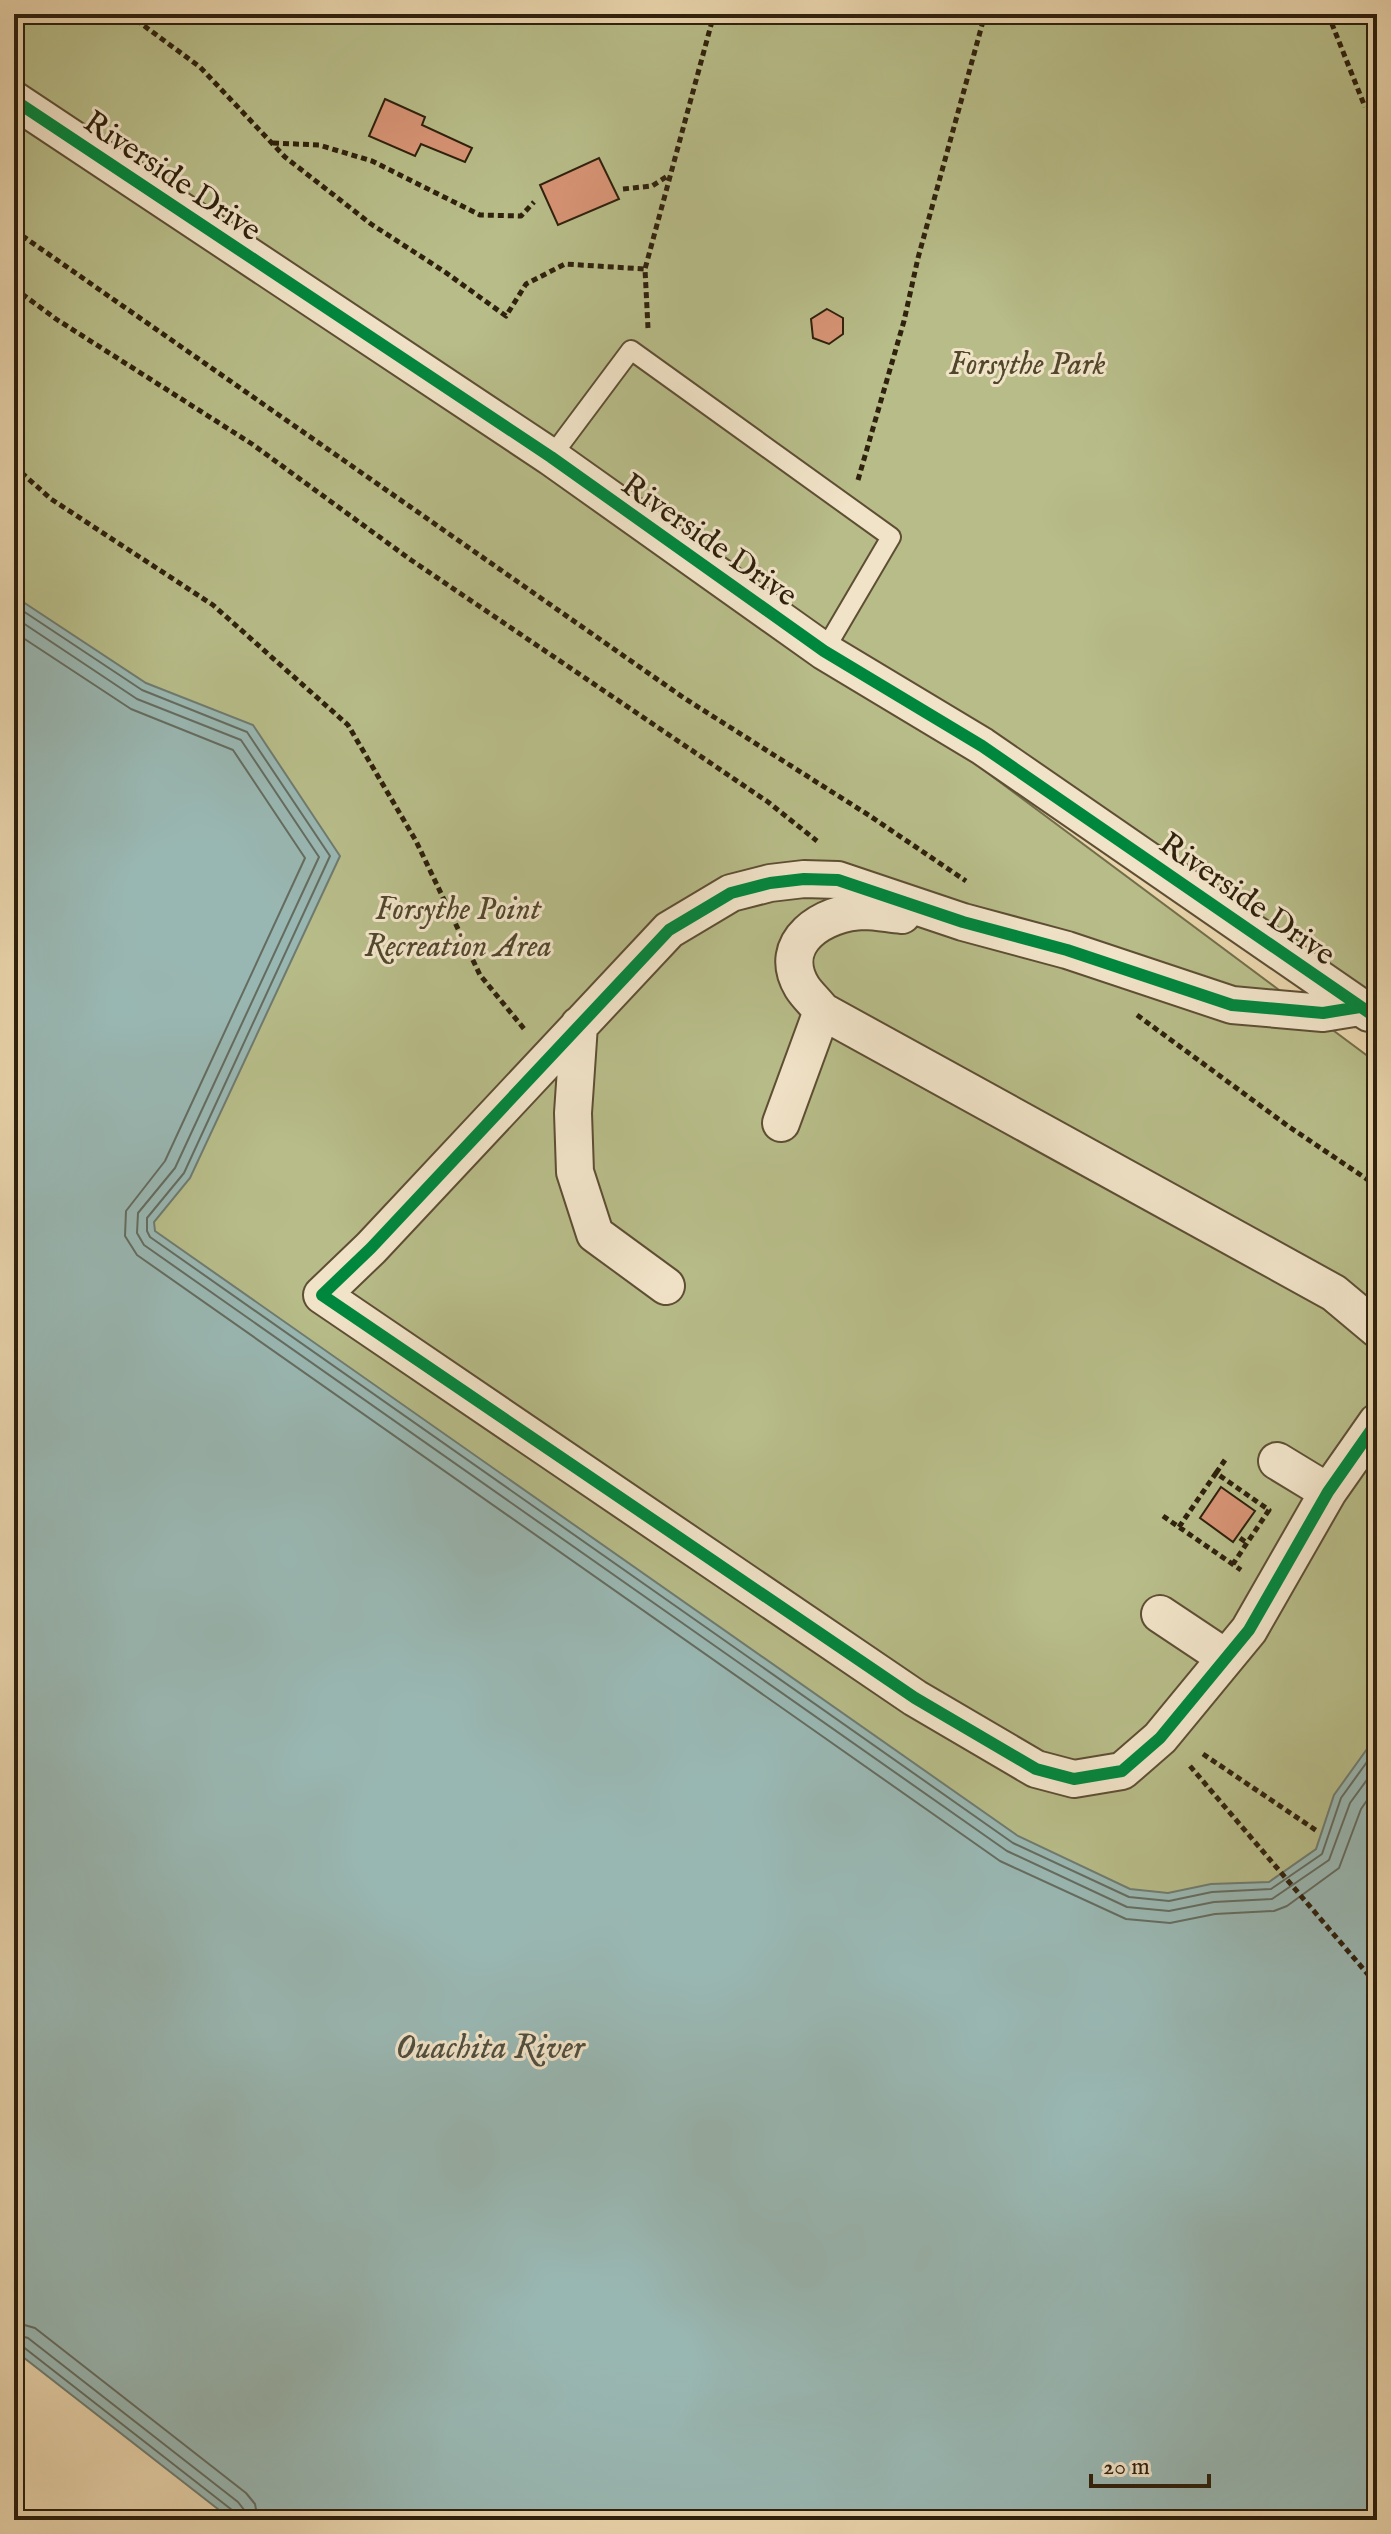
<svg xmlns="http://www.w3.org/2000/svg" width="1391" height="2534" font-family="'IM FELL English',serif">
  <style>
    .green { fill: #b7bc88; stroke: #736e4a; stroke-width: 2 }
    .water { fill: #99b7b2; stroke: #6f7b70; stroke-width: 2 }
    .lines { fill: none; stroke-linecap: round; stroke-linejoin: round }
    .shore { stroke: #646c60; stroke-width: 2 }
    .building { fill: #d69374; stroke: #2f210d; stroke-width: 2 }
    .service-casing { stroke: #5e4e34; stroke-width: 22 }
    .minor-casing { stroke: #5e4e34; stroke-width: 40 }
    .path { stroke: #2f210d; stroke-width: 5; stroke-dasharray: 6 4; stroke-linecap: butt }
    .service { stroke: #f1e3c8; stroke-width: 18 }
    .minor { stroke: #f1e3c8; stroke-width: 36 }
    .cycleway-casing { stroke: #f1e3c8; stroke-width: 17 }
    .cycleway { stroke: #00873e; stroke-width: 12 }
    .labels { text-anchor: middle; stroke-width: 6; stroke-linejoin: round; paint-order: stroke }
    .street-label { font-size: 32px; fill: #2f210d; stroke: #f1e3c8 }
    .park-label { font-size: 32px; font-style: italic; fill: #51482c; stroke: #f1e3c8 }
    .water-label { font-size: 34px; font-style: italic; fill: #4f4e3f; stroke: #f1e3c8 }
  </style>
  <rect width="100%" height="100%" fill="#e9d4ab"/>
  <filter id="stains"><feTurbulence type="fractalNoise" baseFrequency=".0025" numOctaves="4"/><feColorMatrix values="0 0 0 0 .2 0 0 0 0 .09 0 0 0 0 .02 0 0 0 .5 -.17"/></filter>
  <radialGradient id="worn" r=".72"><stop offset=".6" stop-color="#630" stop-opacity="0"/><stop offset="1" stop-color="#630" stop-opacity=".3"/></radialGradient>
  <path class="green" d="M 14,14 L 1377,14 L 1377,1018 L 824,651 L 1377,1063 L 1377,1805 L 1313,1894 L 1153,1939 L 14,1148 Z"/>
  <path class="water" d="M 14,596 L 146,683 L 253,725 L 340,856 L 190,1178 L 154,1222 L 155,1231 L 1018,1836 L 1130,1889 L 1168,1893 L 1211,1884 L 1269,1882 L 1316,1849 L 1334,1795 L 1377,1735 L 1377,2520 L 232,2520 L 14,2350 Z"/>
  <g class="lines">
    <path class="shore" d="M 14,605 L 142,690 L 247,732 L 330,856 L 184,1173 L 147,1218 L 147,1231 L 150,1237 L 1013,1843 L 1129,1897 L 1169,1901 L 1212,1892 L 1271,1889 L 1322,1854 L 1341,1798 L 1377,1748
      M 14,617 L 137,699 L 241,740 L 319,857 L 175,1168 L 138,1213 L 137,1233 L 144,1245 L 1007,1851 L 1127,1907 L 1169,1911 L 1214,1902 L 1272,1899 L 1329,1860 L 1350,1803 L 1377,1766
      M 14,632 L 131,709 L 233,750 L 305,858 L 165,1161 L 126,1211 L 125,1236 L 137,1255 L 1000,1861 L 1126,1919 L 1170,1923 L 1215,1914 L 1274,1911 L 1287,1906 L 1339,1868 L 1361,1809 L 1377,1786
      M 14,2322 L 35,2328 L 246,2493 L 255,2504 L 258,2520
      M 14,2334 L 28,2338 L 238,2502 L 245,2511 L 246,2520
      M 14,2344 L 22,2346 L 232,2510 L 236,2520"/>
  </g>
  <path class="building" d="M 385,99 L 425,117 L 422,125 L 472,148 L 465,162 L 421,144 L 415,156 L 369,136 Z
    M 599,158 L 619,199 L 558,225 L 540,185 Z
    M 827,309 L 843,318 L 843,334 L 829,344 L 813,338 L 811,319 Z
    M 1221,1487 L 1255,1511 L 1233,1542 L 1200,1518 Z"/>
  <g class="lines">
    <g class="service-casing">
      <path id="service" d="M 551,457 L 631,350 L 891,537 L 824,651"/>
    </g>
    <g class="minor-casing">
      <path id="minor" d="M 14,100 L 551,457 L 824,651 L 982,746 L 1369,1013
        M 902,915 C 890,914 876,911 864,911 C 824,912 775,942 802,987 C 807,995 816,1003 822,1011 L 1267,1256 L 1334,1293 L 1377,1329
        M 1360,1007 L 1323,1013 L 1232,1005 L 1067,950 L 963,922 L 838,880 L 804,879 L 770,883 L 731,893 L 669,930 L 371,1248 L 322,1295 L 915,1698 L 1036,1769 L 1074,1779 L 1122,1771 L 1160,1738 L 1249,1630 L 1328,1492 L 1377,1422
        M 579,1025 L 573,1113 L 575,1172 L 595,1234 L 666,1286
        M 781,1123 L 822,1011
        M 1277,1461 L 1328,1492
        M 1160,1614 L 1226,1658"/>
    </g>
    <path class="path" d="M 128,14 L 200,67 L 285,157 L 371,224 L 445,272 L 506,316 L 526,284 L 565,264 L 645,269
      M 1328,14 L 1365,107
      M 273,143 L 319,145 L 372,161 L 480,215 L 521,216 L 534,202
      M 623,189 L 652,186 L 669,175
      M 14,230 L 684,698 L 870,816 L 966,881
      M 14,288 L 56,319 L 252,444 L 411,560 L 768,802 L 817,841
      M 648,328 L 645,269 L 714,14
      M 14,466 L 51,499 L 213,605 L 348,725 L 416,841 L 480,975 L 525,1030
      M 858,480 L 904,321 L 918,258 L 985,14
      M 1137,1015 L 1288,1126 L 1377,1186
      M 1216,1473 L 1225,1460
      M 1163,1516 L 1241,1570
      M 1179,1527 L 1216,1473 L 1269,1510 L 1233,1564
      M 1240,1538 L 1247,1543
      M 1203,1754 L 1317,1831
      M 1190,1766 L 1377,1985"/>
    <use href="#service" class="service"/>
    <use href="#minor" class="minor"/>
    <g class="cycleway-casing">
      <path id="cycleway" d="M 14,100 L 551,457 L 824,651 L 982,746 L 1377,1018
        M 1360,1007 L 1323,1013 L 1232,1005 L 1067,950 L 963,922 L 838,880 L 804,879 L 770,883 L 731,893 L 669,930 L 371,1248 L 322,1295 L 915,1698 L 1036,1769 L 1074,1779 L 1122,1771 L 1160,1738 L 1249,1630 L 1328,1492 L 1377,1422"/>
    </g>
    <use href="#cycleway" class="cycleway"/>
  </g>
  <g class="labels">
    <g class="street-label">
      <text transform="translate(173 175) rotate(34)" y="11">Riverside Drive</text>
      <text transform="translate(710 539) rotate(35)" y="11">Riverside Drive</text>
      <text transform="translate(1248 898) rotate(35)" y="11">Riverside Drive</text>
    </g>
    <g class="park-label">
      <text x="1027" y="374">Forsythe Park</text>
      <text x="458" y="919">Forsythe Point<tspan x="458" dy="37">Recreation Area</tspan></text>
    </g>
    <g class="water-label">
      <text x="490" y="2058">Ouachita River</text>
    </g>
  </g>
  <rect width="1391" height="2534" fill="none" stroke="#e9d4ab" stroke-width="48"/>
  <rect x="16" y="16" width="1359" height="2502" fill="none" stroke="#2f210d" stroke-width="4"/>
  <rect x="24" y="24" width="1343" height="2486" fill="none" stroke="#2f210d" stroke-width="2"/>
  <path d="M1091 2474v12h118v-12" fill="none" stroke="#2f210d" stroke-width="4"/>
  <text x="1103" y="2474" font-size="24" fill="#2f210d" stroke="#f1e3c8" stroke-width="6" paint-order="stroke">20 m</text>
  <rect width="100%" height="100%" filter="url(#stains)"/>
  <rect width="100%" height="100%" fill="url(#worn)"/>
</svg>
